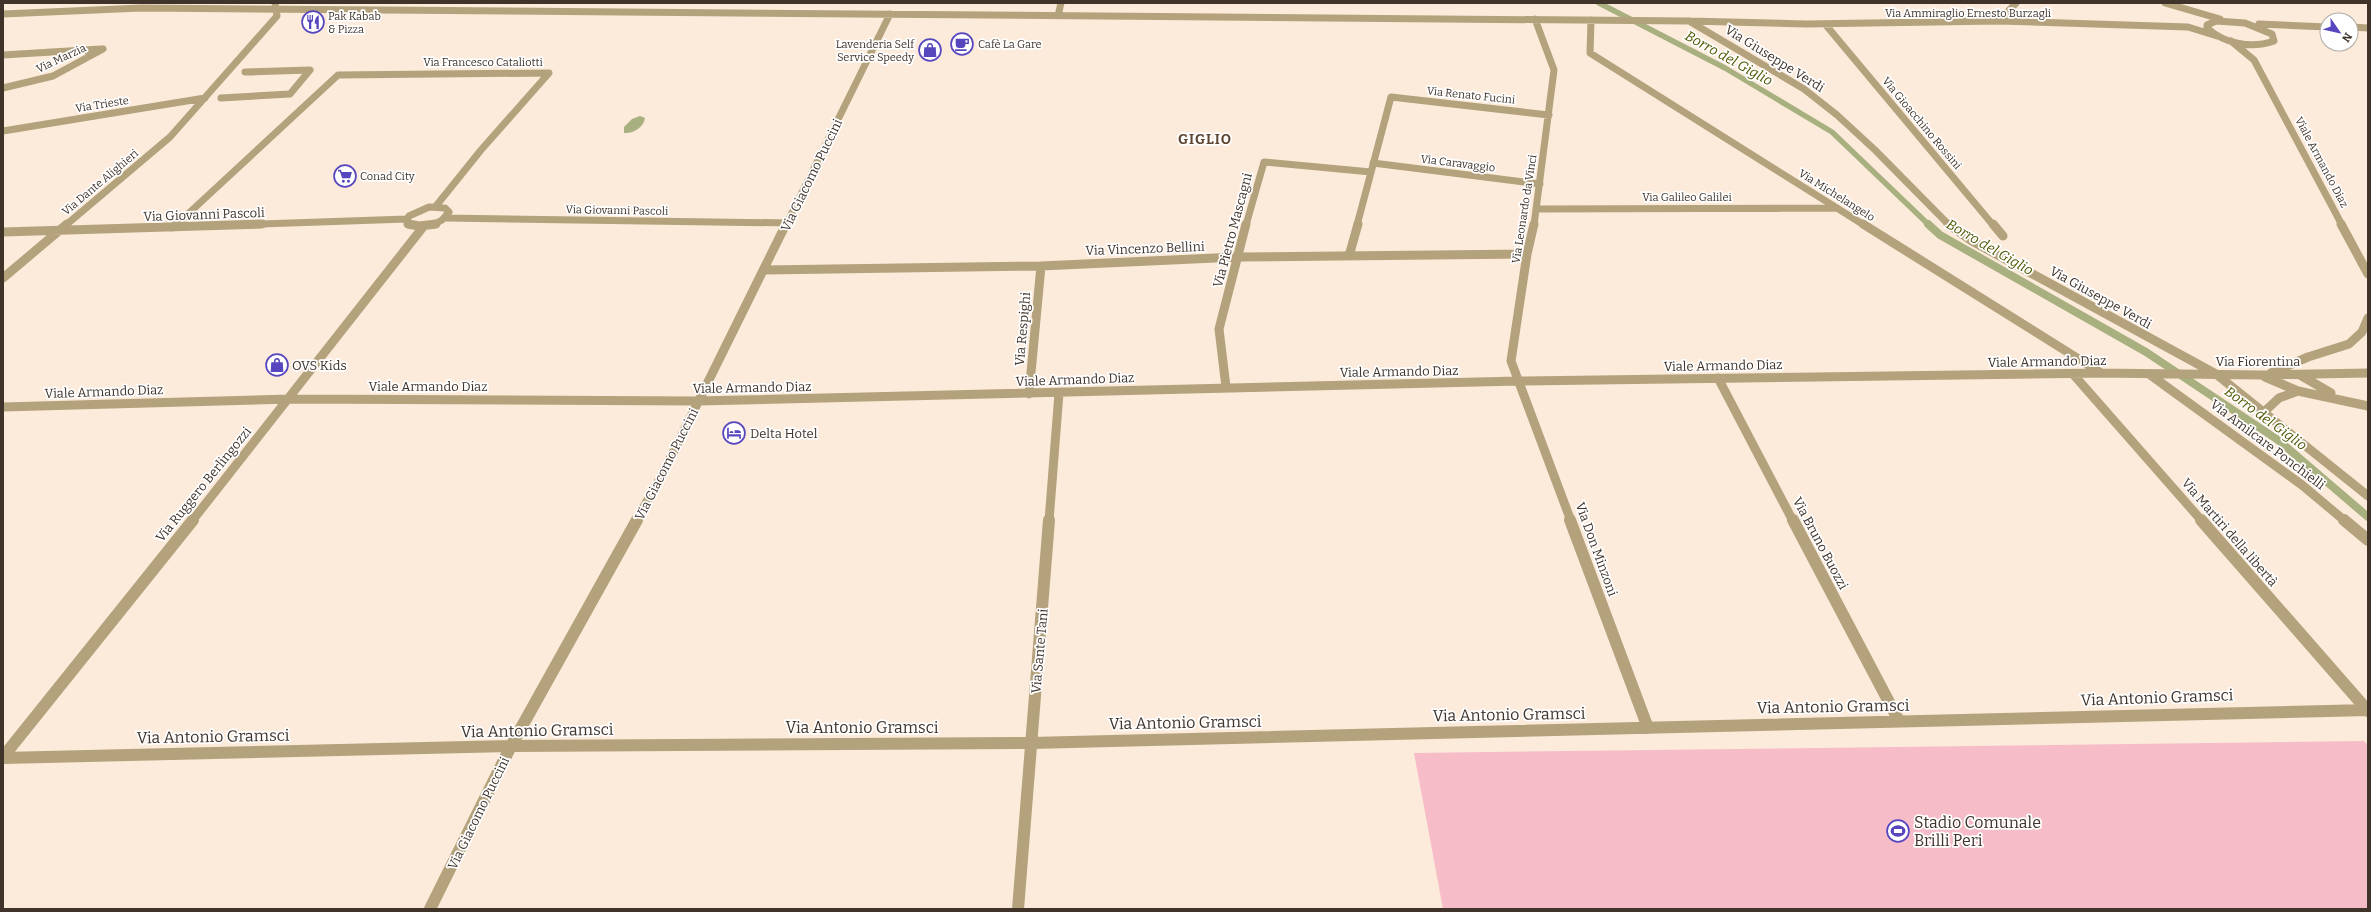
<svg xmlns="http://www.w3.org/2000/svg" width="2371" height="912" font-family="Bitter,serif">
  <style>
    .green { fill: #f6bdc8 }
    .water { fill: #a8b07f }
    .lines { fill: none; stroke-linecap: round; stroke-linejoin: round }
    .stream-far1 { stroke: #a8b07f; stroke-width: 5.5 }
    .stream { stroke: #a8b07f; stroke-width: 8 }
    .minor-far2 { stroke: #b3a27b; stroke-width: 7 }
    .minor-far1 { stroke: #b3a27b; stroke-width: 9 }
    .minor { stroke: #b3a27b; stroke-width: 12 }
    .labels { text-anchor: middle; stroke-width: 3.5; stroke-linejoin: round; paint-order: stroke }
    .far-street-label { font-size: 11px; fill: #3f332a; stroke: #fff }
    .far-poi-label { font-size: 11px; fill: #3f332a; stroke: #fff; text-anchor: start }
    .street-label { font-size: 13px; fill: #3f332a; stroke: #fff }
    .poi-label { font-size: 13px; fill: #3f332a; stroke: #fff; text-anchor: start }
    .water-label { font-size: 14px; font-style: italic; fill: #505803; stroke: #fff }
    .far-district-label { font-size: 14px; font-weight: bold; letter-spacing: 1px; fill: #5f4632; stroke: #fff }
    .near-street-label { font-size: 16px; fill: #3f332a; stroke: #fff }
    .near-poi-label { font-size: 16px; fill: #3f332a; stroke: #fff; text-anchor: start }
  </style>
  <rect width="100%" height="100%" fill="#fceadb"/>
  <path class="green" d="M 2364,741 L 2368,745 L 2368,909 L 1443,909 L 1414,753 Z"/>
  <path class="water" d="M 640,116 L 645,118 C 644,127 633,134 624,133 L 624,127 L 632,119 Z"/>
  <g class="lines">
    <path class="stream-far1" d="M 1599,3 L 1725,68 L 1832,132 L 1929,225"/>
    <path class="stream" d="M 1928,224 L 1940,235 L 2146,352 L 2278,440 L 2368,517"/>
    <path class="minor-far2" d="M 2165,3 L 2220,19
      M 3,14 L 141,8 L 1689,21 L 1806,24 L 1999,21 L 2188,27 L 2217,36
      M 1058,16 L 1061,3
      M 1591,20 L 1590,53 L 1864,225
      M 1689,21 L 1804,89 L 1837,115 L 1875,150 L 1949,225
      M 1999,21 L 2016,3
      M 2216,21 L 2245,23 L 2272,34 L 2274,41 C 2251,49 2225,44 2207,28 L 2207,25 Z
      M 1825,24 L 1993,225
      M 2259,24 L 2327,27
      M 2351,27 L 2368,28
      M 2231,41 L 2254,60 L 2342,225
      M 3,55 L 101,49
      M 3,88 L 53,76 L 103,49
      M 221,98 L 290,94 L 310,70 L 245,72
      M 3,131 L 205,98
      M 1373,163 L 1540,184
      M 1537,209 L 1837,208
      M 446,218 L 788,223
      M 66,225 L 170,137 L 277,16 L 275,3
      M 176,225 L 338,75 L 549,73 L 481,150 L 436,206
      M 231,225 L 407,219
      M 410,225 L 407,219 L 409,216 L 429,207 L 445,208 L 449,212 L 442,220 L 433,225
      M 786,225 L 890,14
      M 1246,225 L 1264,162 L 1371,172
      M 1357,225 L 1391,97 L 1549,115
      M 1534,225 L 1554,70 L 1535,19"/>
    <path class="minor-far1" d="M 408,224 L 419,226 L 436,224
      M 1534,224 L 1527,254 L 1511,361 L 1571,521
      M 1863,224 L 2101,373
      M 1948,224 L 1972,241 L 2216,374 L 2368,496
      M 1993,224 L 2003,236
      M 2341,224 L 2368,274
      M 173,227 L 177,224
      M 3,232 L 262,224
      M 1349,256 L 1358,224
      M 764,270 L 1041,266 L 1237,257 L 1527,254
      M 3,278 L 67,224
      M 2271,373 L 2308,357 L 2349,344 L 2362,332 L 2368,318
      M 2073,374 L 2202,521
      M 2149,374 L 2302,485 L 2345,521
      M 2300,375 L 2331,393
      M 2265,377 L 2298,391 L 2368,406
      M 1718,378 L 1793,521
      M 1226,387 L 1219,329 L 1246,224
      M 1029,394 L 1041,266
      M 3,407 L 290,399 L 698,401 L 1519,381 L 2101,373 L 2261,375 L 2368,373
      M 2264,412 L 2279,398 L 2298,391
      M 192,521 L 423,227
      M 636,521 L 662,475 L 786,224
      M 1049,521 L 1059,393"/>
    <path class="minor" d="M 1570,520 L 1648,728
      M 1793,520 L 1899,721
      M 2201,520 L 2368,711
      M 2344,520 L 2368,540
      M 3,757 L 193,520
      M 3,758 L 511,746 L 1031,743 L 2368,710
      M 430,909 L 511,746 L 637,520
      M 1018,909 L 1049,520"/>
  </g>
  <defs>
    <g id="restaurant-ring" transform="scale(1.15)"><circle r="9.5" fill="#fff" stroke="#5747bf" stroke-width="1.5"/><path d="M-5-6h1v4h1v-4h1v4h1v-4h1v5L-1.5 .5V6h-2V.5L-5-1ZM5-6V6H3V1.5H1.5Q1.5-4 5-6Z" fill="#5747bf"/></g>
    <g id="cafe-ring" transform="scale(1.15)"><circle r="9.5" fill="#fff" stroke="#5747bf" stroke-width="1.5"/><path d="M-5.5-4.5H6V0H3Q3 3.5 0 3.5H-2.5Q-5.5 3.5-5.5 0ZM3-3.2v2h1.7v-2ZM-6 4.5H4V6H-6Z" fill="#5747bf"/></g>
    <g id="shop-ring" transform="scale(1.15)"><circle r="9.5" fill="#fff" stroke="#5747bf" stroke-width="1.5"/><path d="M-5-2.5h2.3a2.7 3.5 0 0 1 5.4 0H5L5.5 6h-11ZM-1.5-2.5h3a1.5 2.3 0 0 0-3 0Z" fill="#5747bf"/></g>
    <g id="supermarket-ring" transform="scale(1.15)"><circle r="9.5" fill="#fff" stroke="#5747bf" stroke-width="1.5"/><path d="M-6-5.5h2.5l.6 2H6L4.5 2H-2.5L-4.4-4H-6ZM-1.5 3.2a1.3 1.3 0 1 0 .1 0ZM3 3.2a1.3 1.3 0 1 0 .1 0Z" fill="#5747bf"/></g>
    <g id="hotel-ring" transform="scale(1.15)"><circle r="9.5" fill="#fff" stroke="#5747bf" stroke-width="1.5"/><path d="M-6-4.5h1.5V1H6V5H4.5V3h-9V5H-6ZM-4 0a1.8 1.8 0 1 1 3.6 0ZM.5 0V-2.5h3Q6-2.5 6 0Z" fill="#5747bf"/></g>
    <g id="stadium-ring" transform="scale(1.15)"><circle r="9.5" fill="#fff" stroke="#5747bf" stroke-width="1.5"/><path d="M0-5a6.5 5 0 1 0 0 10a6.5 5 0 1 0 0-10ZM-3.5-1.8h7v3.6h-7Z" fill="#5747bf"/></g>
  </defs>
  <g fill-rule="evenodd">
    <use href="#restaurant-ring" x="313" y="22"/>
    <use href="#cafe-ring" x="962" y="44"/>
    <use href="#shop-ring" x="930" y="50"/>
    <use href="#supermarket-ring" x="345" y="176"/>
    <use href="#shop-ring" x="277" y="365"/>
    <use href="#hotel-ring" x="734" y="433"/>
    <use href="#stadium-ring" x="1898" y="831"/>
  </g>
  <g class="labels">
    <g class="far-street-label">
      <text x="1968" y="17">Via Ammiraglio Ernesto Burzagli</text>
      <text transform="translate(61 58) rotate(-25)" y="4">Via Marzia</text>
      <text x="483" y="66">Via Francesco Cataliotti</text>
      <text transform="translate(1471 95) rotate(6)" y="4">Via Renato Fucini</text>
      <text transform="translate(102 104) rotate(-9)" y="4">Via Trieste</text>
      <text transform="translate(1922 123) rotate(50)" y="4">Via Gioacchino Rossini</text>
      <text transform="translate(2322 162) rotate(62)" y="4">Viale Armando Diaz</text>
      <text transform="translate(1458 163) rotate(7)" y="4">Via Caravaggio</text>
      <text transform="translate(100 182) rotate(-40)" y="4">Via Dante Alighieri</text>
      <text transform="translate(1837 195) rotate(32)" y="4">Via Michelangelo</text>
      <text x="1687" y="201">Via Galileo Galilei</text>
      <text transform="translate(1524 209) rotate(-81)" y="4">Via Leonardo da Vinci</text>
      <text transform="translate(617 210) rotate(1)" y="4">Via Giovanni Pascoli</text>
    </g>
    <g class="far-poi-label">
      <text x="328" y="20">Pak Kabab<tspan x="328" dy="13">&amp; Pizza</tspan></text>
      <text x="914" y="48" text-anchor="end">Lavenderia Self<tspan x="914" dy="13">Service Speedy</tspan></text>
      <text x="978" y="48">Cafè La Gare</text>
      <text x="360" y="180">Conad City</text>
    </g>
    <g class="street-label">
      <text transform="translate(1775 58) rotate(32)" y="5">Via Giuseppe Verdi</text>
      <text transform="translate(811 175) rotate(-64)" y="5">Via Giacomo Puccini</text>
      <text transform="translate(204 214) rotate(-2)" y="5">Via Giovanni Pascoli</text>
      <text transform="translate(1232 230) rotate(-75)" y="5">Via Pietro Mascagni</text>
      <text transform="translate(1145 248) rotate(-2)" y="5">Via Vincenzo Bellini</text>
      <text transform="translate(2101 297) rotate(29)" y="5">Via Giuseppe Verdi</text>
      <text transform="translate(1022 329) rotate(-85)" y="5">Via Respighi</text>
      <text transform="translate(2047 361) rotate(-1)" y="5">Viale Armando Diaz</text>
      <text x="2258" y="366">Via Fiorentina</text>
      <text transform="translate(1723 365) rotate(-1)" y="5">Viale Armando Diaz</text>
      <text transform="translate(1399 371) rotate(-1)" y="5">Viale Armando Diaz</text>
      <text transform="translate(1075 379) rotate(-2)" y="5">Viale Armando Diaz</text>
      <text x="428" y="391">Viale Armando Diaz</text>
      <text transform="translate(752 387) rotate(-1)" y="5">Viale Armando Diaz</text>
      <text transform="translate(104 391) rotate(-2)" y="5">Viale Armando Diaz</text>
      <text transform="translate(2268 444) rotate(37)" y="5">Via Amilcare Ponchielli</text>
      <text transform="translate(666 464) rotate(-63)" y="5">Via Giacomo Puccini</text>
      <text transform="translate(203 484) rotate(-51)" y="5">Via Ruggero Berlingozzi</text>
      <text transform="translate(2230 532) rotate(49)" y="5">Via Martiri della libertà</text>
      <text transform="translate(1821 543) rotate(62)" y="5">Via Bruno Buozzi</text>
      <text transform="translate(1597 549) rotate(70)" y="5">Via Don Minzoni</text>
      <text transform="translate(1039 651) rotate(-85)" y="5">Via Sante Tani</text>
      <text transform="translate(478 813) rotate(-64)" y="5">Via Giacomo Puccini</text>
    </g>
    <g class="poi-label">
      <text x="292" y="370">OVS Kids</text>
      <text x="750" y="438">Delta Hotel</text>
    </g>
    <g class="water-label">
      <text transform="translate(1729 58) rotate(29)" y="5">Borro del Giglio</text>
      <text transform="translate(1990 247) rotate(30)" y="5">Borro del Giglio</text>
      <text transform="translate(2266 418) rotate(36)" y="5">Borro del Giglio</text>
    </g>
    <g class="far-district-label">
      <text x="1205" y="144">GIGLIO</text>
    </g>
    <g class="near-street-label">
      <text transform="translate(2157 697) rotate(-2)" y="6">Via Antonio Gramsci</text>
      <text transform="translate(1833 706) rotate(-1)" y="6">Via Antonio Gramsci</text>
      <text transform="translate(1509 714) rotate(-1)" y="6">Via Antonio Gramsci</text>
      <text transform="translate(1185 722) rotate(-1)" y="6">Via Antonio Gramsci</text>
      <text x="862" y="733">Via Antonio Gramsci</text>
      <text transform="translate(537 730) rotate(-1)" y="6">Via Antonio Gramsci</text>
      <text transform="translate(213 736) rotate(-1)" y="6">Via Antonio Gramsci</text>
    </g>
    <g class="near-poi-label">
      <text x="1914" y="828">Stadio Comunale<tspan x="1914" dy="18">Brilli Peri</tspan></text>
    </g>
  </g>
  <rect width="2371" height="912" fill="none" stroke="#3f332a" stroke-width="8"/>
  <g transform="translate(2339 32) rotate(124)"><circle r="19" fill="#ffffff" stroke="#b2adaa"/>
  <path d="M0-3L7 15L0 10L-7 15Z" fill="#5747bf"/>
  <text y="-6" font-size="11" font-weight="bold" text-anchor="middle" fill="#3f332a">N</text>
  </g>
</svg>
